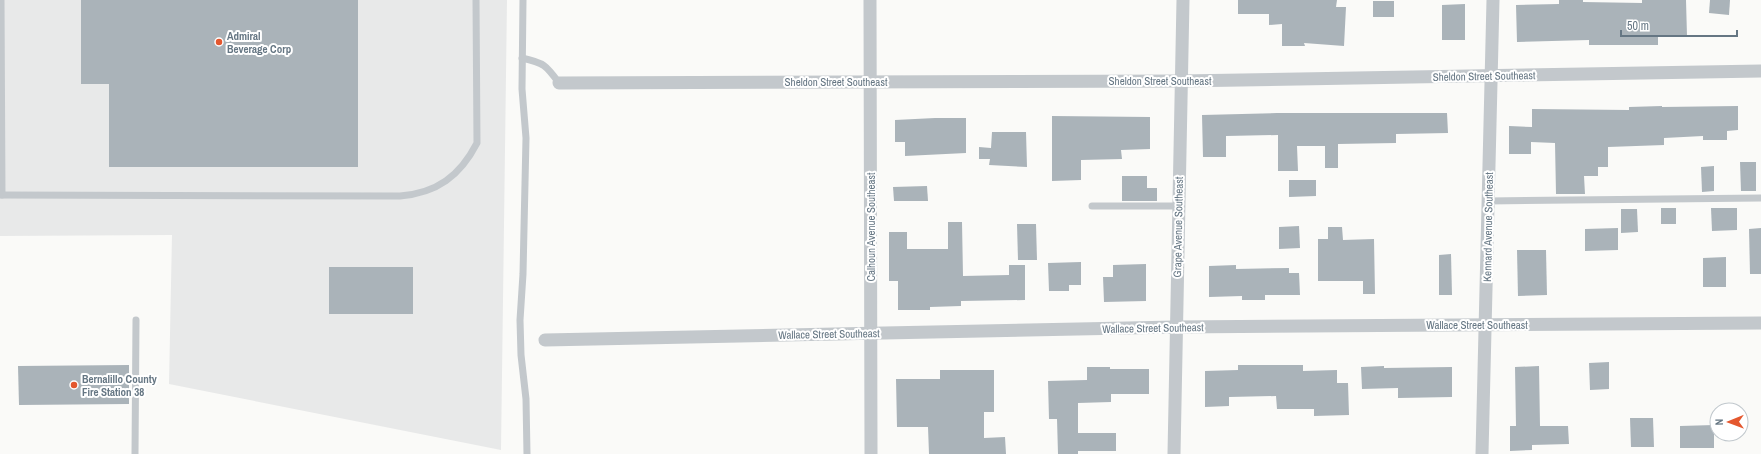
<svg xmlns="http://www.w3.org/2000/svg" width="1761" height="454" viewBox="0 0 1761 454" font-family="'Archivo Narrow',sans-serif">
	<style>
		.built { fill: #e8e9e9 }
		.building { fill: #aab3b9 }
		.lines { fill: none; stroke-linecap: round; stroke-linejoin: round }
		.service { stroke: #c3c8cc; stroke-width: 7 }
		.minor { stroke: #c3c8cc; stroke-width: 13 }
		.poi-dot { fill: #e4572e; stroke: #fff; stroke-width: 1.5 }
		.labels { text-anchor: middle; stroke-width: 4; stroke-linejoin: round; paint-order: stroke }
		.poi-label { font-size: 11px; font-weight: bold; fill: #657683; stroke: #fff; text-anchor: start }
		.street-label { font-size: 11px; fill: #657683; stroke: #fff }
	</style>
	<rect width="100%" height="100%" fill="#fafaf8"/>
	<path class="built" d="M 0,0 L 507,0 L 501,450 L 169,384 L 172,235 L 0,236 Z"/>
	<g class="building">
		<path d="M 81,0 L 358,0 L 358,167 L 109,167 L 109,84 L 81,84 Z"/>
		<path d="M 1238,0 L 1337,0 L 1336,7 L 1346,7 L 1344,46 L 1304,43 L 1305,46 L 1282,46 L 1282,24 L 1269,25 L 1269,14 L 1238,14 Z"/>
		<path d="M 1559,0 L 1583,0 L 1583,2 L 1642,3 L 1642,0 L 1686,0 L 1687,36 L 1658,36 L 1658,45 L 1589,45 L 1589,40 L 1517,42 L 1516,5 L 1559,4 Z"/>
		<path d="M 1710,0 L 1730,0 L 1729,15 L 1709,13 Z"/>
		<rect x="1373" y="1" width="21" height="16"/>
		<path d="M 1465,4 L 1465,40 L 1442,40 L 1442,5 Z"/>
		<path d="M 1662,106 L 1662,107 L 1738,106 L 1738,130 L 1727,131 L 1727,140 L 1703,140 L 1703,136 L 1664,138 L 1664,145 L 1608,147 L 1608,167 L 1598,167 L 1598,176 L 1584,176 L 1585,194 L 1556,194 L 1555,143 L 1531,142 L 1531,154 L 1509,154 L 1509,126 L 1532,127 L 1532,109 L 1629,110 L 1629,107 Z"/>
		<path d="M 1277,113 L 1447,113 L 1448,133 L 1396,134 L 1396,143 L 1338,144 L 1338,168 L 1325,168 L 1325,146 L 1297,146 L 1298,171 L 1278,171 L 1278,135 L 1226,136 L 1226,157 L 1203,157 L 1202,115 Z"/>
		<path d="M 1052,116 L 1150,117 L 1150,149 L 1121,150 L 1122,159 L 1081,160 L 1081,180 L 1052,181 Z"/>
		<path d="M 935,118 L 966,118 L 966,153 L 905,156 L 905,142 L 895,142 L 895,120 Z"/>
		<path d="M 992,132 L 1026,132 L 1027,167 L 989,165 L 990,159 L 979,159 L 979,147 L 991,148 Z"/>
		<path d="M 1740,162 L 1756,162 L 1756,191 L 1741,191 Z"/>
		<path d="M 1714,166 L 1714,191 L 1702,192 L 1701,167 Z"/>
		<path d="M 1122,176 L 1147,176 L 1147,188 L 1157,188 L 1157,201 L 1122,201 Z"/>
		<path d="M 1289,180 L 1316,180 L 1316,196 L 1289,197 Z"/>
		<path d="M 927,186 L 928,201 L 894,201 L 893,187 Z"/>
		<rect x="1661" y="208" width="15" height="16"/>
		<path d="M 1711,208 L 1737,208 L 1737,230 L 1712,231 Z"/>
		<path d="M 1621,209 L 1637,209 L 1638,232 L 1621,233 Z"/>
		<path d="M 948,222 L 962,222 L 963,276 L 1009,275 L 1009,265 L 1025,265 L 1025,300 L 961,301 L 961,306 L 930,307 L 930,310 L 898,310 L 898,281 L 889,281 L 889,232 L 907,232 L 907,249 L 948,249 Z"/>
		<path d="M 1017,224 L 1036,224 L 1037,260 L 1018,260 Z"/>
		<path d="M 1299,226 L 1300,248 L 1279,249 L 1279,227 Z"/>
		<path d="M 1328,227 L 1342,227 L 1343,240 L 1374,239 L 1375,294 L 1363,294 L 1363,281 L 1318,281 L 1318,239 L 1328,239 Z"/>
		<path d="M 1618,228 L 1618,250 L 1585,251 L 1585,229 Z"/>
		<path d="M 1761,228 L 1761,274 L 1750,274 L 1749,229 Z"/>
		<path d="M 1517,250 L 1546,250 L 1547,295 L 1518,296 Z"/>
		<path d="M 1451,254 L 1452,295 L 1439,295 L 1439,255 Z"/>
		<path d="M 1726,257 L 1726,287 L 1703,287 L 1703,258 Z"/>
		<path d="M 1081,262 L 1081,285 L 1069,285 L 1069,291 L 1049,291 L 1048,263 Z"/>
		<path d="M 1146,264 L 1146,301 L 1104,302 L 1103,277 L 1113,277 L 1113,265 Z"/>
		<path d="M 1236,265 L 1236,269 L 1289,268 L 1289,273 L 1299,273 L 1300,295 L 1265,295 L 1265,300 L 1242,300 L 1242,296 L 1209,297 L 1209,266 Z"/>
		<rect x="329" y="267" width="84" height="47"/>
		<path d="M 1609,362 L 1609,389 L 1590,390 L 1589,363 Z"/>
		<path d="M 129,365 L 129,404 L 19,405 L 18,366 Z"/>
		<path d="M 1238,365 L 1303,365 L 1303,371 L 1337,370 L 1337,383 L 1348,383 L 1349,415 L 1314,416 L 1314,409 L 1277,409 L 1276,396 L 1229,397 L 1229,406 L 1205,407 L 1205,371 L 1238,370 Z"/>
		<path d="M 1384,366 L 1384,368 L 1452,367 L 1452,397 L 1398,398 L 1398,388 L 1362,389 L 1361,367 Z"/>
		<path d="M 1539,366 L 1540,426 L 1568,426 L 1569,444 L 1532,445 L 1532,450 L 1510,451 L 1510,426 L 1516,426 L 1515,367 Z"/>
		<path d="M 1087,367 L 1110,367 L 1110,369 L 1149,369 L 1149,394 L 1111,394 L 1111,402 L 1078,403 L 1078,433 L 1116,433 L 1116,451 L 1078,451 L 1078,454 L 1058,454 L 1057,419 L 1049,419 L 1048,381 L 1087,380 Z"/>
		<path d="M 940,370 L 994,370 L 994,412 L 984,412 L 984,438 L 1005,437 L 1006,454 L 929,454 L 928,427 L 897,427 L 896,379 L 940,379 Z"/>
		<path d="M 1630,418 L 1653,418 L 1654,447 L 1631,447 Z"/>
		<path d="M 1714,425 L 1714,448 L 1680,448 L 1680,426 Z"/>
	</g>
	<g class="lines">
		<g class="service">
			<path d="M 1,0 L 2,195"/>
			<path d="M 523,0 L 522,89 L 526,138 L 523,274 L 520,320 L 521,355 L 526,399 L 527,454"/>
			<path d="M 522,58 C 544,63 546,65 559,83"/>
			<path d="M 0,195 L 400,196 C 437,193 460,176 477,143 L 476,0"/>
			<path d="M 1488,201 L 1761,198"/>
			<path d="M 1092,206 L 1178,206"/>
			<path d="M 135,454 L 136,320"/>
		</g>
		<g class="minor">
			<path d="M 870,0 L 871,454"/>
			<path d="M 559,83 L 1181,81 L 1761,71"/>
			<path d="M 545,340 L 1176,327 L 1761,323"/>
			<path d="M 1174,454 L 1183,0"/>
			<path d="M 1482,454 L 1493,0"/>
		</g>
	</g>
	<g class="poi-dot">
		<circle cx="219" cy="42" r="4"/>
		<circle cx="74" cy="385" r="4"/>
	</g>
	<g class="labels">
		<g class="poi-label">
			<text x="227" y="40">Admiral<tspan x="227" dy="13">Beverage Corp</tspan></text>
			<text x="82" y="383">Bernalillo County<tspan x="82" dy="13">Fire Station 38</tspan></text>
		</g>
		<g class="street-label">
			<text transform="translate(1484 76) rotate(-1)" y="4">Sheldon Street Southeast</text>
			<text x="1160" y="85">Sheldon Street Southeast</text>
			<text x="836" y="86">Sheldon Street Southeast</text>
			<text transform="translate(871 227) rotate(-90)" y="4">Calhoun Avenue Southeast</text>
			<text transform="translate(1178 227) rotate(-89)" y="4">Grape Avenue Southeast</text>
			<text transform="translate(1488 227) rotate(-89)" y="4">Kennard Avenue Southeast</text>
			<text x="1477" y="329">Wallace Street Southeast</text>
			<text transform="translate(1153 328) rotate(-1)" y="4">Wallace Street Southeast</text>
			<text transform="translate(829 334) rotate(-1)" y="4">Wallace Street Southeast</text>
		</g>
	</g>
	<g transform="translate(1729 422) rotate(269)"><circle r="19" fill="#ffffff" stroke="#c1c8cd"/>
	<path d="M0-3L7 15L0 10L-7 15Z" fill="#e4572e"/>
	<text y="-6" font-size="11" font-weight="bold" text-anchor="middle" fill="#657683">N</text>
	</g>
	<path d="M1621 30v6h116v-6" fill="none" stroke="#657683" stroke-width="2"/>
	<text x="1627" y="30" font-size="12" fill="#657683" stroke="#ffffff" stroke-width="3" paint-order="stroke">50 m</text>
</svg>
